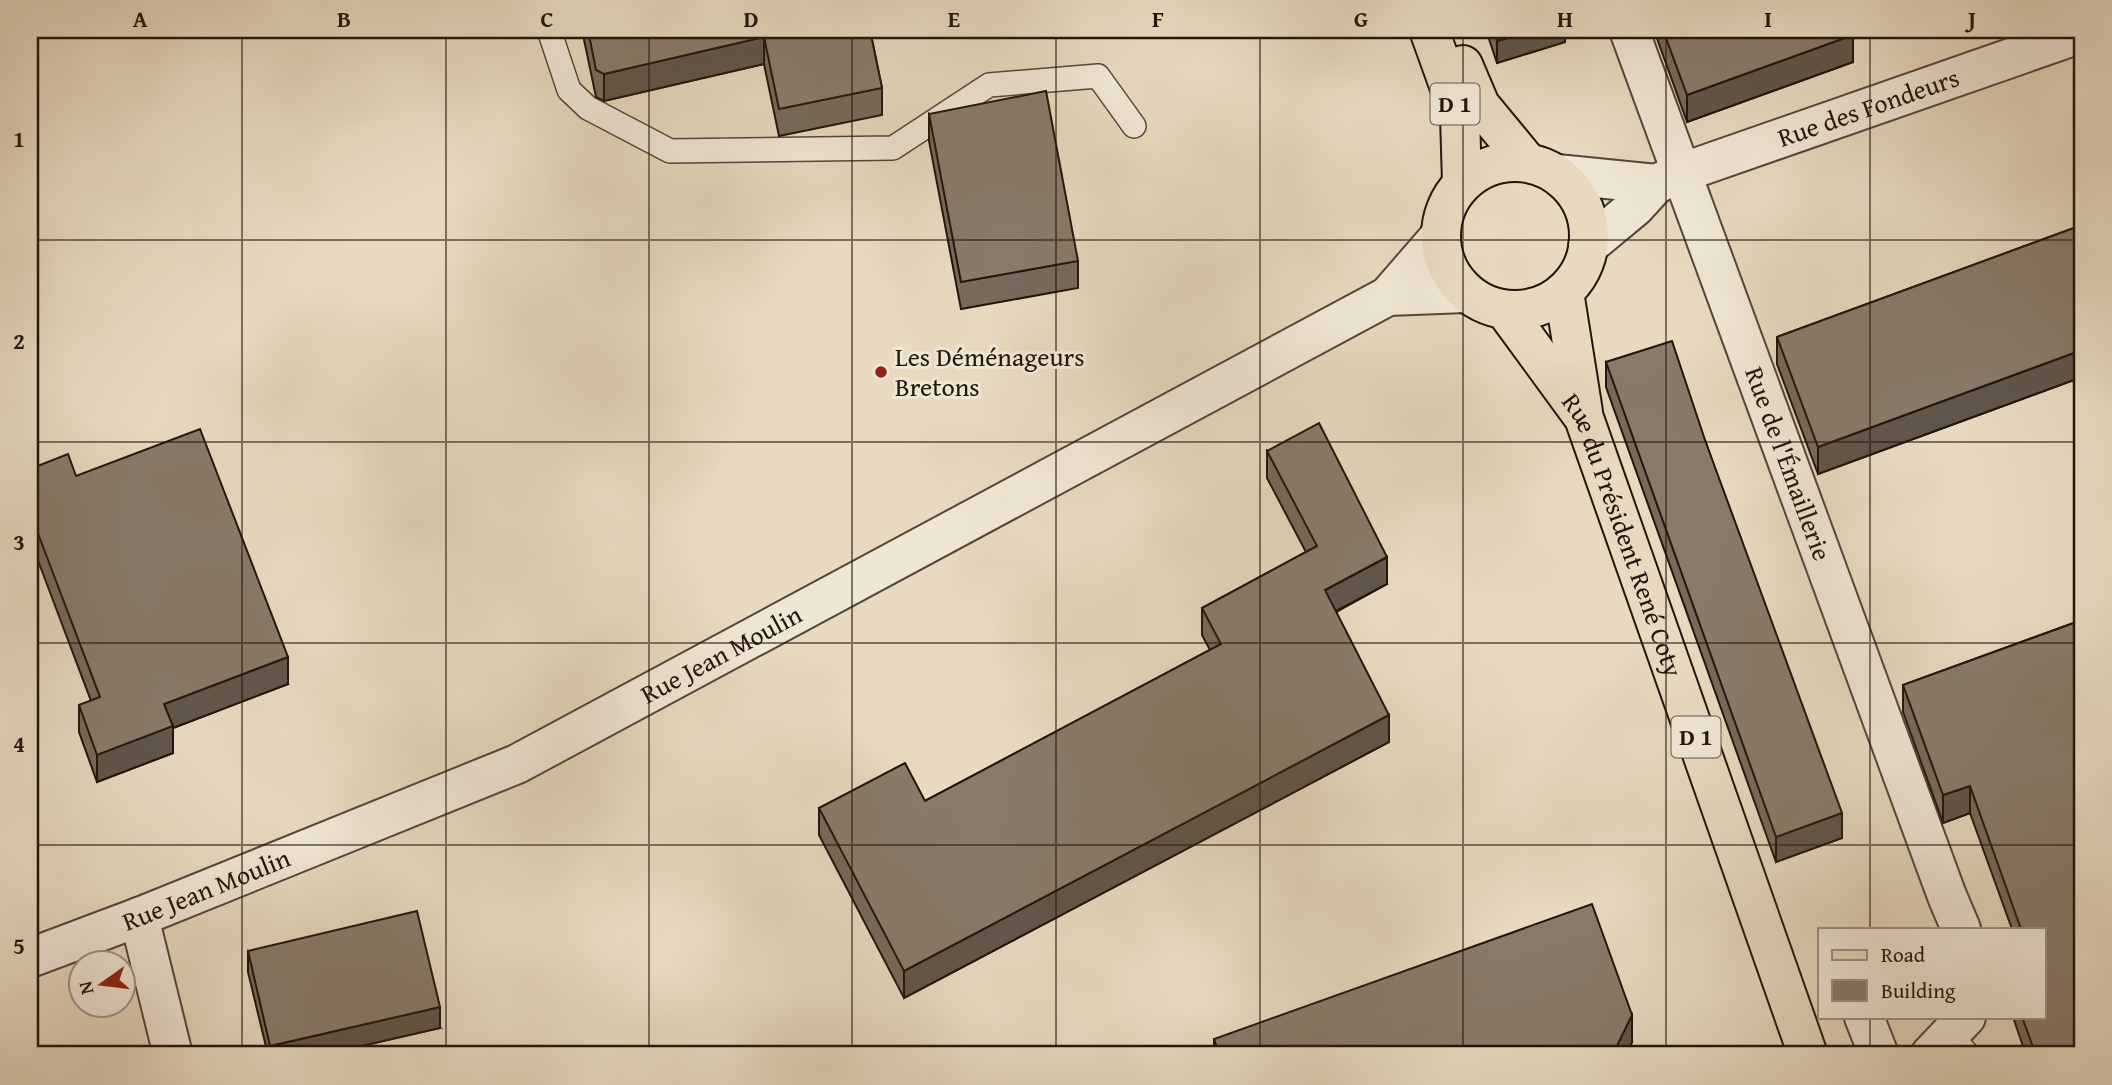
<svg xmlns="http://www.w3.org/2000/svg" width="2112" height="1085" viewBox="0 0 2112 1085" font-family="'Gentium Book Plus',serif">
	<style>
		.lines { fill: none; stroke-linecap: round; stroke-linejoin: round }
		.lane-casing { stroke: #53463a; stroke-width: 26 }
		.street-casing { stroke: #53463a; stroke-width: 42 }
		.primary-casing { stroke: #22150e; stroke-width: 42 }
		.lane { stroke: #efe7d6; stroke-width: 23 }
		.street { stroke: #efe7d6; stroke-width: 38 }
		.primary { stroke: #e7dac0; stroke-width: 38 }
		.wall { fill: #756a5c; stroke: #22150e; stroke-width: 2 }
		.shaded-wall { fill: #5f564b; stroke: #22150e; stroke-width: 2 }
		.building { fill: #887b6b; stroke: #22150e; stroke-width: 2 }
		.grid { fill: none; stroke: #22150e; stroke-width: 2; stroke-opacity: 0.55 }
		.poi-dot { fill: #8f2418; stroke: #efe7d6; stroke-width: 2.5 }
		.labels { text-anchor: middle; stroke-width: 6; stroke-linejoin: round; paint-order: stroke }
		.shield { fill: #efe7d6; stroke: #60544a; stroke-width: 2 }
		.shield-label { font-size: 24px; font-weight: bold; fill: #22150e }
		.street-label { font-size: 26px; fill: #22150e; stroke: #efe7d6 }
		.poi-label { font-size: 26px; fill: #22150e; stroke: #efe7d6; text-anchor: start }
		.neatline { fill: none; stroke: #22150e; stroke-width: 2.5 }
		.grid-label { font-size: 23px; text-anchor: middle; font-weight: bold; fill: #22150e }
	</style>
	<rect width="100%" height="100%" fill="#e7dac0"/>
	<filter id="stains"><feTurbulence type="fractalNoise" baseFrequency=".00286" numOctaves="4"/><feColorMatrix values="0 0 0 0 .2 0 0 0 0 .09 0 0 0 0 .02 0 0 0 .5 -.17"/></filter>
	<radialGradient id="worn" r=".72"><stop offset=".6" stop-color="#630" stop-opacity="0"/><stop offset="1" stop-color="#630" stop-opacity=".3"/></radialGradient>
	<g class="lines">
		<g class="lane-casing">
			<g id="lane">
				<path d="M 549,30 L 569,90 L 588,108 L 670,151 L 893,148 L 989,85 L 1098,76 L 1134,126"/>
				<path d="M 1950,1034 L 1968,1055"/>
			</g>
		</g>
		<g class="street-casing">
			<g id="street">
				<path id="s1" d="M 1629,30 L 1947,896 L 1961,929"/>
				<path d="M 1557,174 L 1656,184"/>
				<path id="s2" d="M 1588,246 L 1635,207 L 1656,184 L 1681,173 L 2082,33"/>
				<path d="M 1388,296 L 1466,293"/>
				<path d="M 139,917 L 173,1055"/>
				<path id="s3" d="M 30,958 L 139,917 L 517,764 L 1388,296 L 1440,236"/>
				<path d="M 1864,1017 L 1879,1055"/>
				<path d="M 1930,1055 L 1966,1017"/>
			</g>
		</g>
		<g class="primary-casing">
			<g id="primary">
				<path d="M 1429,30 L 1460,116 L 1462,183"/>
				<path d="M 1463,65 L 1480,105 L 1527,162"/>
				<circle cx="1515" cy="236" r="74"/>
				<path d="M 1564,292 L 1583,412"/>
				<path id="s4" d="M 1505,310 L 1584,418 L 1808,1055"/>
			</g>
		</g>
		<use href="#lane" class="lane"/>
		<use href="#street" class="street"/>
		<use href="#primary" class="primary"/>
	</g>
	<g class="wall">
		<path d="M 582,30 L 870,30 L 882,88 L 882,115 L 779,136 L 764,64 L 604,101 L 596,97 Z"/>
		<path d="M 1486,30 L 1565,30 L 1565,42 L 1497,63 Z"/>
		<path d="M 1654,30 L 1857,30 L 1852,32 L 1853,62 L 1687,122 Z"/>
		<path d="M 929,114 L 1078,261 L 1078,288 L 961,309 L 929,141 Z"/>
		<path d="M 2082,225 L 2082,377 L 1818,474 L 1777,364 L 1777,337 Z"/>
		<path d="M 1606,362 L 1705,440 L 1842,838 L 1776,862 L 1606,387 Z"/>
		<path d="M 1267,451 L 1387,584 L 1336,612 L 1389,742 L 904,998 L 819,835 L 819,808 L 925,801 L 1210,650 L 1202,635 L 1202,608 L 1306,552 L 1267,478 Z"/>
		<path d="M 30,469 L 76,476 L 288,684 L 173,728 L 173,753 L 97,782 L 79,732 L 79,705 L 91,701 L 34,550 L 30,552 Z"/>
		<path d="M 2082,620 L 2082,1055 L 2026,1055 L 2013,1017 L 2044,1017 L 2044,929 L 2012,929 L 1970,813 L 1943,823 L 1903,712 L 1903,685 Z"/>
		<path d="M 248,951 L 440,1028 L 322,1055 L 268,1055 L 248,972 Z"/>
		<path d="M 1214,1039 L 1632,1042 L 1626,1055 L 1214,1055 Z"/>
	</g>
	<g class="shaded-wall">
		<path d="M 1535,30 L 1565,30 L 1565,42 L 1497,63 L 1497,41 Z"/>
		<path d="M 1853,35 L 1853,62 L 1687,122 L 1687,95 Z"/>
		<path d="M 764,37 L 764,64 L 604,101 L 604,74 Z"/>
		<path d="M 2082,350 L 2082,377 L 1818,474 L 1818,447 Z"/>
		<path d="M 34,523 L 34,550 L 30,552 L 30,524 Z"/>
		<path d="M 1387,557 L 1387,584 L 1325,617 L 1325,590 Z"/>
		<path d="M 288,657 L 288,684 L 173,728 L 173,753 L 97,782 L 97,755 L 164,704 Z"/>
		<path d="M 1389,715 L 1389,742 L 904,998 L 904,971 Z"/>
		<path d="M 1970,786 L 1970,813 L 1943,823 L 1943,795 Z"/>
		<path d="M 1842,813 L 1842,838 L 1776,862 L 1776,837 Z"/>
		<path d="M 440,1007 L 440,1028 L 322,1055 L 270,1055 L 270,1046 Z"/>
		<path d="M 1632,1015 L 1632,1042 L 1626,1055 L 1606,1055 Z"/>
		<path d="M 2082,1050 L 2082,1055 L 2071,1055 Z"/>
	</g>
	<g class="building">
		<path d="M 588,30 L 870,30 L 882,88 L 779,109 L 764,37 L 604,74 L 596,70 Z"/>
		<path d="M 1493,30 L 1535,30 L 1497,41 Z"/>
		<path d="M 1663,30 L 1851,30 L 1853,35 L 1687,95 Z"/>
		<path d="M 1046,91 L 1078,261 L 961,282 L 929,114 Z"/>
		<path d="M 2082,225 L 2082,350 L 1818,447 L 1777,337 Z"/>
		<path d="M 1672,341 L 1705,440 L 1842,813 L 1776,837 L 1606,362 Z"/>
		<path d="M 1319,423 L 1387,557 L 1325,590 L 1389,715 L 904,971 L 819,808 L 905,763 L 925,801 L 1221,644 L 1202,608 L 1317,546 L 1267,451 Z"/>
		<path d="M 200,429 L 288,657 L 164,704 L 173,726 L 97,755 L 79,705 L 100,697 L 34,523 L 30,524 L 30,469 L 68,454 L 76,476 Z"/>
		<path d="M 2082,620 L 2082,1050 L 2071,1055 L 2036,1055 L 2022,1017 L 2044,1017 L 2044,929 L 2021,929 L 1970,786 L 1943,795 L 1903,685 Z"/>
		<path d="M 1592,904 L 1632,1015 L 1614,1052 L 1606,1055 L 1220,1055 L 1214,1039 Z"/>
		<path d="M 417,911 L 440,1007 L 270,1046 L 248,951 Z"/>
	</g>
	<path class="grid" d="M 242,30 L 242,1055M 446,30 L 446,1055M 649,30 L 649,1055M 852,30 L 852,1055M 1056,30 L 1056,1055M 1260,30 L 1260,1055M 1463,30 L 1463,1055M 1666,30 L 1666,1055M 1870,30 L 1870,929M 30,240 L 2082,240M 30,442 L 2082,442M 30,643 L 2082,643M 30,845 L 2082,845M 1870,1017 L 1870,1055"/>
	<circle class="poi-dot" cx="881" cy="372" r="7"/>
	<g class="labels">
		<g class="shield">
			<rect x="1430.5" y="83.5" width="49" height="41" rx="5"/>
			<rect x="1671.5" y="716.5" width="49" height="41" rx="5"/>
		</g>
		<g class="shield-label">
			<text x="1455" y="112">D 1</text>
			<text x="1696" y="745">D 1</text>
		</g>
		<g class="street-label">
			<text dy="9" stroke="none"><textPath href="#s2" startOffset="318">Rue des Fondeurs</textPath></text>
			<text dy="9" stroke="none"><textPath href="#s1" startOffset="462">Rue de l'Émaillerie</textPath></text>
			<text dy="9" stroke="none"><textPath href="#s4" startOffset="257">Rue du Président René Coty</textPath></text>
			<text dy="9" stroke="none"><textPath href="#s3" startOffset="756">Rue Jean Moulin</textPath></text>
			<text dy="9" stroke="none"><textPath href="#s3" startOffset="189">Rue Jean Moulin</textPath></text>
		</g>
		<g class="poi-label">
			<text x="895" y="366">Les Déménageurs<tspan x="895" dy="30">Bretons</tspan></text>
		</g>
	</g>
	<rect width="2112" height="1085" fill="none" stroke="#e7dac0" stroke-width="77"/>
	<rect x="1818" y="928" width="228" height="91" fill="#efe7d6" stroke="#9d9386" stroke-width="2"/>
	<rect x="1832" y="950" width="35" height="10" fill="#e7dac0" stroke="#9d9386" stroke-width="2"/>
	<text x="1881" y="962" font-size="21" fill="#22150e">Road</text>
	<rect x="1832" y="980" width="35" height="21" fill="#887b6b" stroke="#9d9386" stroke-width="2"/>
	<text x="1881" y="998" font-size="21" fill="#22150e">Building</text>
	<g transform="translate(102 984) rotate(256)"><circle r="33" fill="#efe7d6" stroke="#9d9386" stroke-width="2"/>
	<path d="M0-5L12 26L0 18L-12 26Z" fill="#8f2418"/>
	<text y="-10" font-size="19" font-weight="bold" text-anchor="middle" fill="#22150e">N</text>
	</g>
	<rect x="38" y="38" width="2036" height="1008" class="neatline"/>
	<g class="grid-label">
		<text x="140" y="27">A</text>
		<text x="344" y="27">B</text>
		<text x="547" y="27">C</text>
		<text x="751" y="27">D</text>
		<text x="954" y="27">E</text>
		<text x="1158" y="27">F</text>
		<text x="1361" y="27">G</text>
		<text x="1565" y="27">H</text>
		<text x="1768" y="27">I</text>
		<text x="1972" y="27">J</text>
		<text x="19" y="147">1</text>
		<text x="19" y="349">2</text>
		<text x="19" y="550">3</text>
		<text x="19" y="752">4</text>
		<text x="19" y="954">5</text>
	</g>
	<rect width="100%" height="100%" filter="url(#stains)"/>
	<rect width="100%" height="100%" fill="url(#worn)"/>
</svg>
